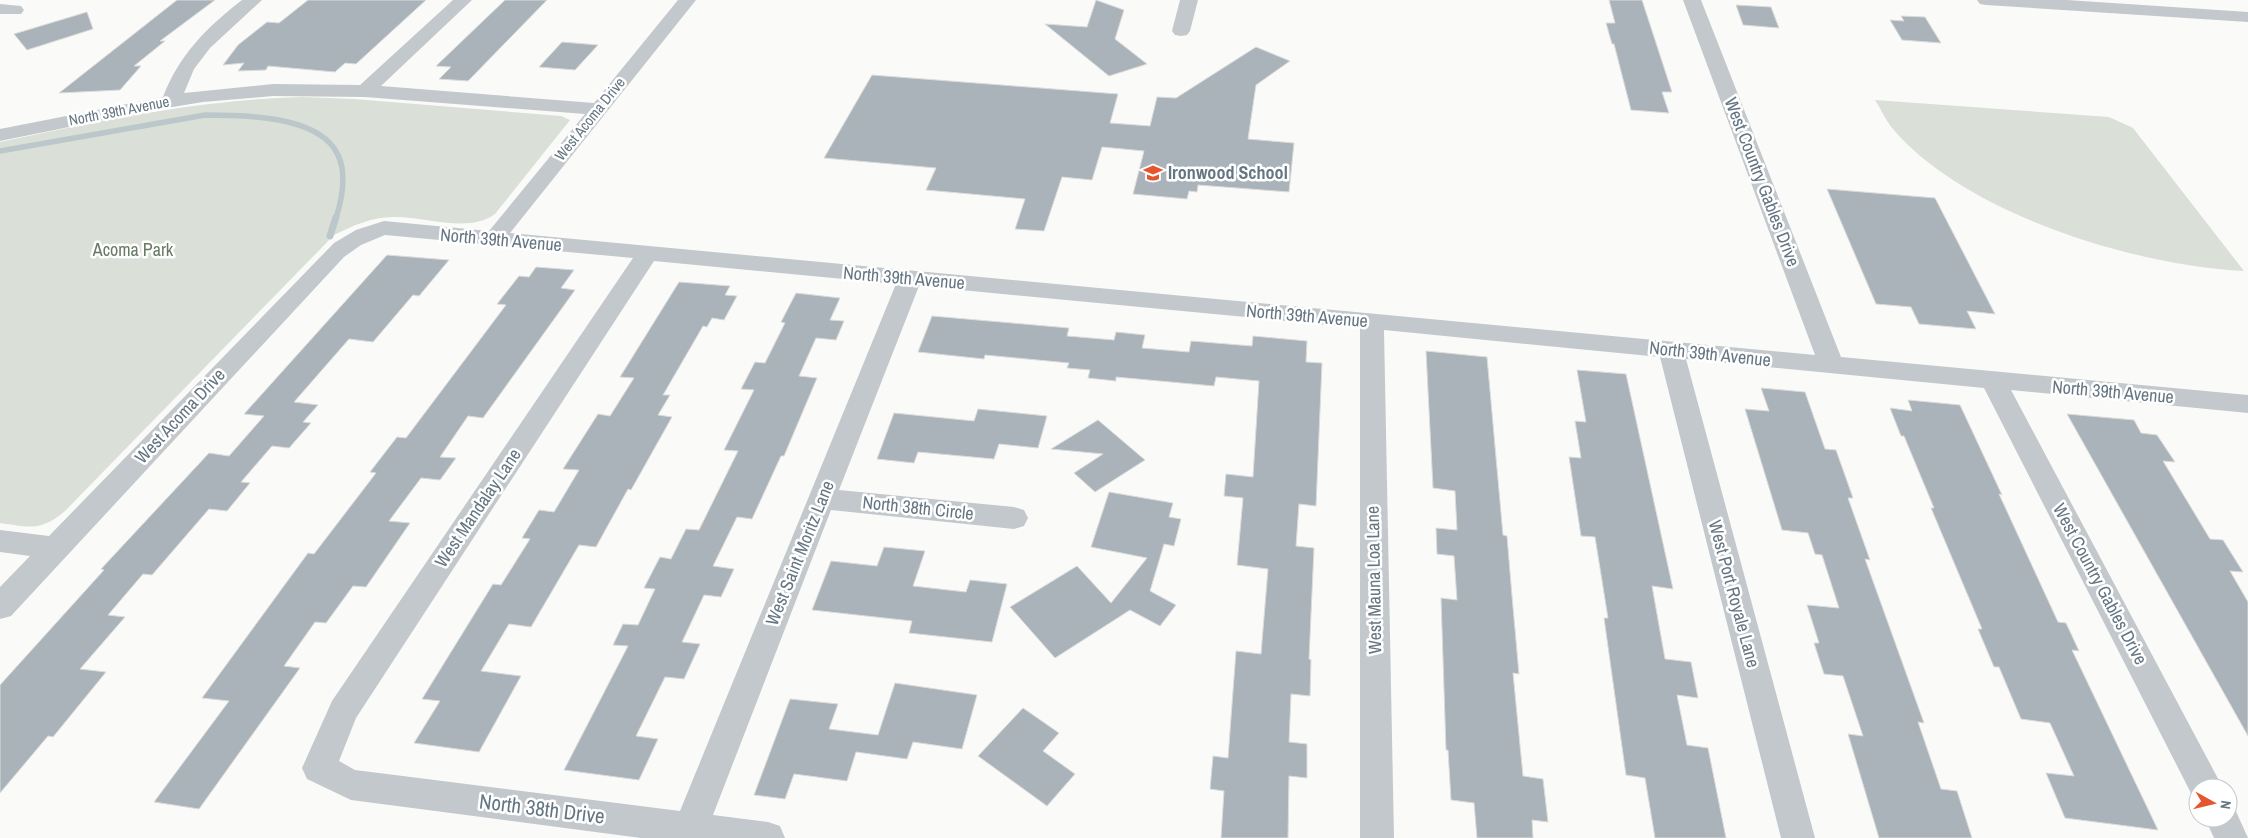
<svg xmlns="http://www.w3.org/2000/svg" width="2248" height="838" viewBox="0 0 2248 838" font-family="'Archivo Narrow',sans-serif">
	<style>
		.green { fill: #dadfd7 }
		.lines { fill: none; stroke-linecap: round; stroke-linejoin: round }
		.stream-far1 { stroke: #bbc7cb; stroke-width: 5.5 }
		.stream { stroke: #bbc7cb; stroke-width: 7 }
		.building { fill: #aab3b9; stroke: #dcdcda }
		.minor { fill: #c3c8cc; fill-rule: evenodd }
		.labels { text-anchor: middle; stroke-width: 5; stroke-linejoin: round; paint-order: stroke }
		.far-street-label { font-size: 15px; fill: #657683; stroke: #fff }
		.poi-label { font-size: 18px; font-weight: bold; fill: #657683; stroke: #fff; text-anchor: start }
		.street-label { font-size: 18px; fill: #657683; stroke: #fff }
		.park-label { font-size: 18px; fill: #687a64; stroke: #fff }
		.near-street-label { font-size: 21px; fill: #657683; stroke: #fff }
	</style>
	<rect width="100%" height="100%" fill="#fafaf8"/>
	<g class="green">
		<path d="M 302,97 L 354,99 L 561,116 L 570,120 L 495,214 C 467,234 425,216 393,217 C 372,217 352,226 334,235 L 65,511 C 40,532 30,527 0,523 L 0,142 C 103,120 197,100 302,97 Z"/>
		<path d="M 1875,100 L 2109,117 L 2133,128 L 2244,271 C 2136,266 1965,214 1893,129 C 1886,121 1881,109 1875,100 Z"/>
	</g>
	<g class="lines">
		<path class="stream-far1" d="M 0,151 L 205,115 C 242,115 320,115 338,155 C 347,174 342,199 336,218"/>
		<path class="stream" d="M 330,236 L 336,217"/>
	</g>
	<g class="building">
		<path d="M 177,0 L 215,0 L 160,41 L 165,41 L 134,66 L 141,66 L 120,90 L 59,93 Z"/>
		<path d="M 308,0 L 426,0 L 356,64 L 345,63 L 335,72 L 268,66 L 266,70 L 238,71 L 244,63 L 223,65 L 238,45 L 267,22 L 279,23 Z"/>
		<path d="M 505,0 L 547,0 L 468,81 L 439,79 L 451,67 L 436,66 Z"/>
		<path d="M 1096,0 L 1124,10 L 1115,39 L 1147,64 L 1109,76 L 1045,24 L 1087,27 Z"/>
		<path d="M 1609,0 L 1642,0 L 1672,92 L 1662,92 L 1669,113 L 1631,110 L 1614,44 L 1612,44 L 1606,23 L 1615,23 Z"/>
		<path d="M 1736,5 L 1771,7 L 1779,28 L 1743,25 Z"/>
		<path d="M 87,12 L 93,29 L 27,50 L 14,34 Z"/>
		<path d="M 1901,16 L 1925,17 L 1941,43 L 1902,40 L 1890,20 L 1904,21 Z"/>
		<path d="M 562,42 L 598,45 L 575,70 L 539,67 Z"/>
		<path d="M 1256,47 L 1290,61 L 1256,85 L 1248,139 L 1294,143 L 1289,192 L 1198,185 L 1197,192 L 1189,191 L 1187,199 L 1133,194 L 1144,151 L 1102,147 L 1092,180 L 1062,177 L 1044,231 L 1015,229 L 1025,199 L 926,190 L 936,168 L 824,158 L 872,75 L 1118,94 L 1110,123 L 1150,126 L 1157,97 L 1176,98 Z"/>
		<path d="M 1827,189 L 1935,198 L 1995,314 L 1967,311 L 1976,329 L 1919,324 L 1911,307 L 1876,304 Z"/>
		<path d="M 387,255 L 449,260 L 419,296 L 413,295 L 373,342 L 349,339 L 294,402 L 318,405 L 303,422 L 311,423 L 289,448 L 272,446 L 241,482 L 250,483 L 227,511 L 209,509 L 152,575 L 143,574 L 108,615 L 125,617 L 80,669 L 106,672 L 53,737 L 48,736 L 0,793 L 0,685 L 104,570 L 101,569 L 209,453 L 229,456 L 264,416 L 244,414 Z"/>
		<path d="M 536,267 L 574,270 L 561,288 L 575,290 L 483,418 L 468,416 L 440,457 L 456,458 L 440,480 L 421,478 L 389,521 L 410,523 L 366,587 L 353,586 L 326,623 L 315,622 L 284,666 L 300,668 L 199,809 L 154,802 L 229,701 L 202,698 L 308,553 L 314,554 L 376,473 L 370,472 L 397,437 L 406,438 L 506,305 L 497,304 L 519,276 L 529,277 Z"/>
		<path d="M 679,282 L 730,286 L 725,295 L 737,296 L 724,320 L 712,318 L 707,327 L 703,326 L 663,395 L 670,395 L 658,415 L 672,417 L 631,490 L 628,489 L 596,547 L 579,545 L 531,627 L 509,624 L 481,671 L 521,676 L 479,752 L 414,743 L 440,701 L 422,699 L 493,584 L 501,585 L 530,539 L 522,538 L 539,510 L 554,512 L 579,470 L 563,469 L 598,414 L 610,416 L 634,378 L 620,377 Z"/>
		<path d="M 796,293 L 840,298 L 830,320 L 844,321 L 836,340 L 816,338 L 799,376 L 817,378 L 784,456 L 781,456 L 752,519 L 737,517 L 713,566 L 734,569 L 721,597 L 704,595 L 682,642 L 700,644 L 684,679 L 665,677 L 636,736 L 658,739 L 639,780 L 564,770 L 628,646 L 613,645 L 623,624 L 638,625 L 655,589 L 644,588 L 660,557 L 671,559 L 686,529 L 699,530 L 738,451 L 724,450 L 754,390 L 741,389 L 755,362 L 765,363 L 785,323 L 781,322 Z"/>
		<path d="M 932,316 L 1069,328 L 1067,336 L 1114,340 L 1116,332 L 1145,335 L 1142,348 L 1189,352 L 1191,341 L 1252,346 L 1253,336 L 1307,341 L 1306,362 L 1322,363 L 1316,506 L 1299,504 L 1296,546 L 1314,548 L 1309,659 L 1311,660 L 1310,696 L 1291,694 L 1289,742 L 1307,744 L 1307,778 L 1289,776 L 1288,838 L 1221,838 L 1224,791 L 1210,789 L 1213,756 L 1228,758 L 1236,651 L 1261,654 L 1268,569 L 1237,565 L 1243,498 L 1224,496 L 1226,474 L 1253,477 L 1259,381 L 1216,377 L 1214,386 L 1116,377 L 1116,381 L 1088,378 L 1090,370 L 1067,368 L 1069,363 L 985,355 L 984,359 L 918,352 Z"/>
		<path d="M 1426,351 L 1487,357 L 1503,535 L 1507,536 L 1512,596 L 1519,674 L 1513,673 L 1523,776 L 1543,779 L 1548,822 L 1532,820 L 1533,838 L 1477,838 L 1474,803 L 1451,800 L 1448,750 L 1446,750 L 1441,598 L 1457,600 L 1454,556 L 1437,554 L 1436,528 L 1457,530 L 1455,491 L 1433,488 Z"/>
		<path d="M 1577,370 L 1626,374 L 1673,589 L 1652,586 L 1665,659 L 1691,662 L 1698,698 L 1677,695 L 1687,745 L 1708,748 L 1726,838 L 1655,838 L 1645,778 L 1626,775 L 1604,618 L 1608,618 L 1595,537 L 1581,536 L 1569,457 L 1581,458 L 1575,421 L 1586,422 Z"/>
		<path d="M 1761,388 L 1805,392 L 1825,449 L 1836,450 L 1853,498 L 1848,498 L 1870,560 L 1865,559 L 1924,723 L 1918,722 L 1941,789 L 1957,791 L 1972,838 L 1879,838 L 1848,734 L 1863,736 L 1843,676 L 1824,674 L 1814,643 L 1819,643 L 1807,605 L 1839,608 L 1822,555 L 1815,554 L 1808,533 L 1782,530 L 1745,409 L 1769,411 Z"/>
		<path d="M 1908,400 L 1960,405 L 2002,495 L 1999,494 L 2058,622 L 2066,623 L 2079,651 L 2072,650 L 2158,830 L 2065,818 L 2046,773 L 2074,776 L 2050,723 L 2021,719 L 1999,667 L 1994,667 L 1978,629 L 1982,629 L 1931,508 L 1934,508 L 1904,436 L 1901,436 L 1890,408 L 1912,411 Z"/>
		<path d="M 978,409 L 1047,416 L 1038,448 L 999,444 L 994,459 L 918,452 L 914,463 L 877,459 L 894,413 L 974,421 Z"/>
		<path d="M 2067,414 L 2134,420 L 2141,433 L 2157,435 L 2175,462 L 2163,461 L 2210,539 L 2223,540 L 2243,572 L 2230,571 L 2248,602 L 2248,736 Z"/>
		<path d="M 1098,420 L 1145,460 L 1095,492 L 1074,473 L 1103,454 L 1051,449 Z"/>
		<path d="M 1109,492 L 1173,503 L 1169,517 L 1181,519 L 1174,546 L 1164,544 L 1150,591 L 1176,605 L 1160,626 L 1130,610 L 1055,658 L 1010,607 L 1077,566 L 1111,603 L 1147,558 L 1091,547 Z"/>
		<path d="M 884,547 L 925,551 L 913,586 L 966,592 L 970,580 L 1007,584 L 992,642 L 909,633 L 912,621 L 812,610 L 831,561 L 877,566 Z"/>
		<path d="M 895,683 L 977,695 L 962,749 L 913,742 L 907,759 L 856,752 L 847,781 L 794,774 L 785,799 L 754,795 L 790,699 L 838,704 L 829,729 L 878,735 Z"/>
		<path d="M 1023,708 L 1059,733 L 1043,751 L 1075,774 L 1047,806 L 978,756 Z"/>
	</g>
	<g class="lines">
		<g class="minor">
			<path d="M 242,0 L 262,0 L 210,48 L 194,69 L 184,93 L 273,84 L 360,85 L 453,0 L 472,0 L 381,86 L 594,103 L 678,0 L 696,0 L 510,233 L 1815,355 L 1683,0 L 1701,0 L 1841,357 L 2248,395 L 2248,413 L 2011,390 L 2223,788 L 2198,788 L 2198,800 L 2194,799 L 1984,388 L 1686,359 L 1815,838 L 1781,838 L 1660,357 L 1384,330 L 1394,838 L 1360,838 L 1360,328 L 919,286 L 839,490 L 1014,507 L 1024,510 L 1028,518 L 1024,526 L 1014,529 L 831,510 L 713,815 L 768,822 L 780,826 L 785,838 L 641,838 L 351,800 L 307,779 L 302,768 L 332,701 L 633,258 L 385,235 L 361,245 L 344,257 L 11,616 L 0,619 L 0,587 L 30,556 L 0,552 L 0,530 L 49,536 L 334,243 L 356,230 L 384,221 L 489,231 L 585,114 L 365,97 L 273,96 L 203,102 L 148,111 L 0,141 L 0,129 L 163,97 C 179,55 207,27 242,0 ZM 654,261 L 896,284 L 680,811 L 355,770 L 339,761 L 356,718 Z"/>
			<path d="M 1180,0 L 1198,0 L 1190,31 L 1187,35 L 1181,36 L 1175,35 L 1172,31 Z"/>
			<path d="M 1977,0 L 2067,0 L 2248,12 L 2248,22 L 1986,5 L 1980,4 Z"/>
			<path d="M 0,4 L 21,6 L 24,10 L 21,14 L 0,14 Z"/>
			<path d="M 2228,804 L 2234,807 L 2248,838 L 2214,838 L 2205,818 L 2228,818 Z"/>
		</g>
	</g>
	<defs>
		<g id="school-bare" transform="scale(1.5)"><path d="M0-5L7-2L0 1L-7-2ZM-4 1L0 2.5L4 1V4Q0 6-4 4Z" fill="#e4572e" stroke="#fff" stroke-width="2.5" paint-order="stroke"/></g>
	</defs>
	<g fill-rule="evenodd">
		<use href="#school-bare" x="1153" y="173"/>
	</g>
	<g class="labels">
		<g class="far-street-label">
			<text transform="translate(119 111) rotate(-11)" y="5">North 39th Avenue</text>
			<text transform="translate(590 119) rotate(-51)" y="5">West Acoma Drive</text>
		</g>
		<g class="poi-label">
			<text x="1168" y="179">Ironwood School</text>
		</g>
		<g class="street-label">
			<text transform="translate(1762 182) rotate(69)" y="6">West Country Gables Drive</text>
			<text transform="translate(501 240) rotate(5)" y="6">North 39th Avenue</text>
			<text transform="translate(904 278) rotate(5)" y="6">North 39th Avenue</text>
			<text transform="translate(1307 316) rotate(5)" y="6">North 39th Avenue</text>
			<text transform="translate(1710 354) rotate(6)" y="6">North 39th Avenue</text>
			<text transform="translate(2113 392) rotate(5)" y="6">North 39th Avenue</text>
			<text transform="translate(180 416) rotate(-47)" y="6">West Acoma Drive</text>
			<text transform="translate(478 508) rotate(-56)" y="6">West Mandalay Lane</text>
			<text transform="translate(918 508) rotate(6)" y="6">North 38th Circle</text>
			<text transform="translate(800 553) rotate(-68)" y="6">West Saint Moritz Lane</text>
			<text transform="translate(1374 580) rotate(-91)" y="6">West Mauna Loa Lane</text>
			<text transform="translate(2100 584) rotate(62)" y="6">West Country Gables Drive</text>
			<text transform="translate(1734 594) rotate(75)" y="6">West Port Royale Lane</text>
		</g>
		<g class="park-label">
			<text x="133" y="256">Acoma Park</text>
		</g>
		<g class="near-street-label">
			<text transform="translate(542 809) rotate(7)" y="7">North 38th Drive</text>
		</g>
	</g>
	<g transform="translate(2213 803) rotate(98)"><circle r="24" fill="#ffffff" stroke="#c1c8cd"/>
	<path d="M0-4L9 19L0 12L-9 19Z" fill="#e4572e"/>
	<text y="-8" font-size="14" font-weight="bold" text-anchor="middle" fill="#657683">N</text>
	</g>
</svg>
